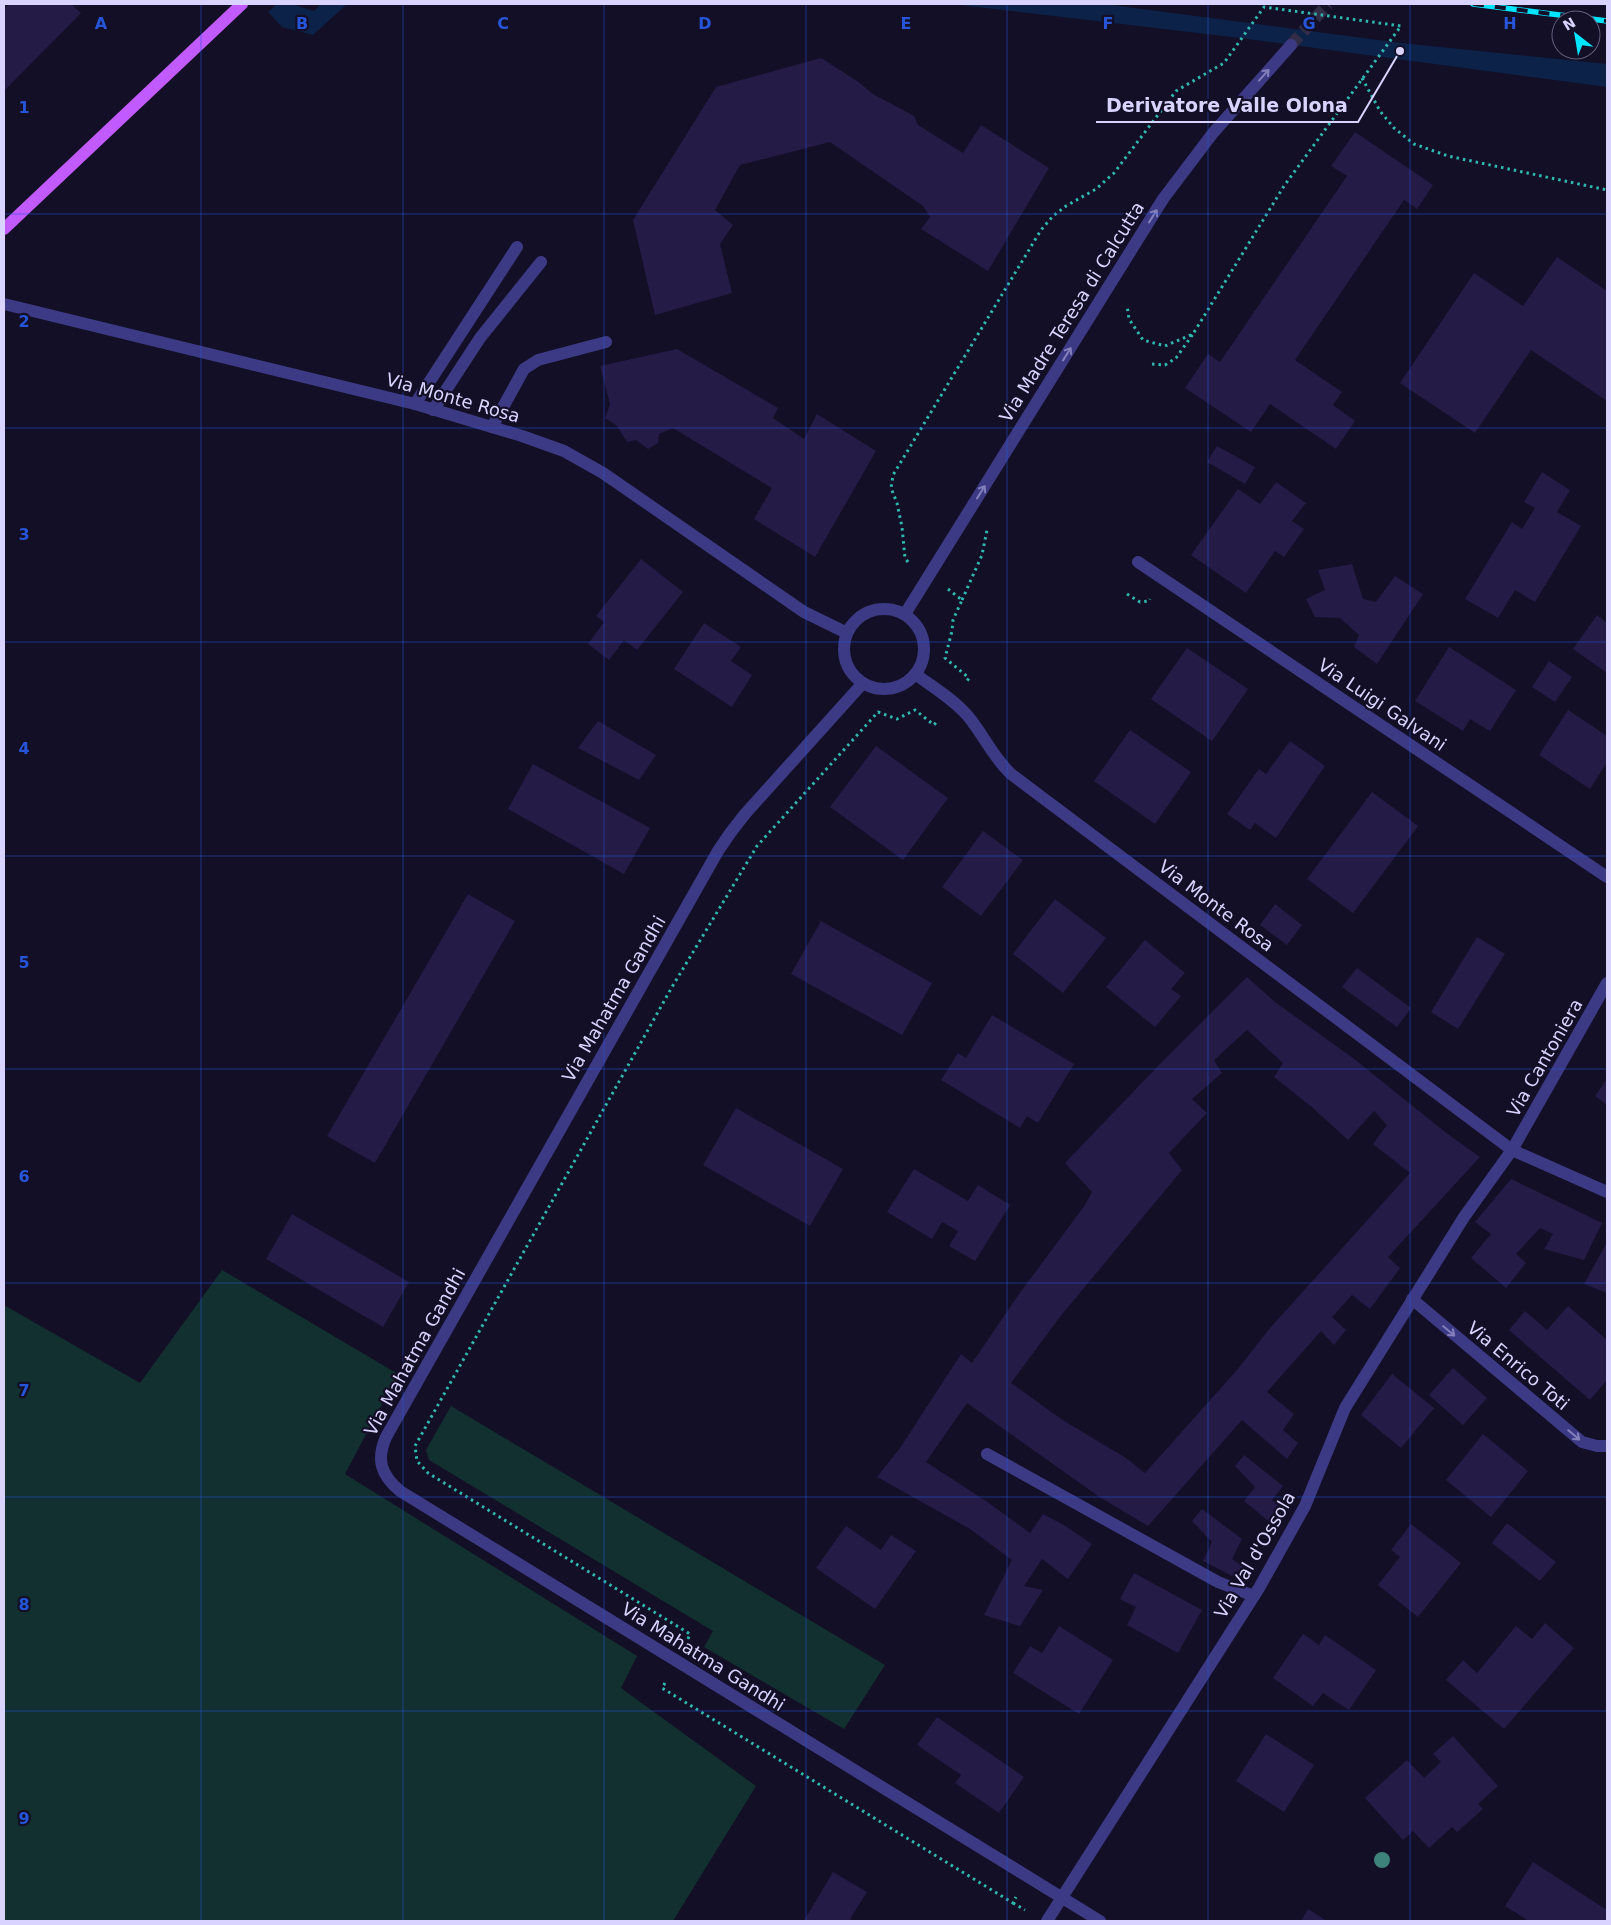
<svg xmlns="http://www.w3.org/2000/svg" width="1611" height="1925" viewBox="0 0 1611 1925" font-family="'DejaVu Sans',sans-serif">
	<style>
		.green { fill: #12302f }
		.water { fill: #0c2248 }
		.building { fill: #241b47; fill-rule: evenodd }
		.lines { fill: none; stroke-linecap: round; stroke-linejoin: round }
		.minor-tunnel { stroke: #312d47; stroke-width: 12; stroke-dasharray: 12 6; stroke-linecap: butt }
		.path { stroke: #2fb8b0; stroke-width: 3; stroke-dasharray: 2.5 4; stroke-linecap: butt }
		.minor { stroke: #3d3a85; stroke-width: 12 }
		.major { stroke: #c25bff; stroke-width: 12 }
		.rail-casing { stroke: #00e5ff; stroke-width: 5.5 }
		.rail { stroke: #130f26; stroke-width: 4; stroke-dasharray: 11; stroke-linecap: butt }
		.tree { fill: #3d827b }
		.oneway { stroke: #837fbc }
		.grid { fill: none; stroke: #2655da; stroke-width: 1; stroke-opacity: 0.55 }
		.labels { text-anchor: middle; stroke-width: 4.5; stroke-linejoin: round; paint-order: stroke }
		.street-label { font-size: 18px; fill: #d9d4ff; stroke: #130f26 }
		.grid-label { font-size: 16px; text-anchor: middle; font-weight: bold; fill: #2655da; stroke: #130f26; stroke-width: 4.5; stroke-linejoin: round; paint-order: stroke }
		.leader { fill: none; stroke: #d9d4ff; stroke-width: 2 }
		.callout-dot { fill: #d9d4ff; stroke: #130f26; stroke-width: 2 }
		.callout-label { font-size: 19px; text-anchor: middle; font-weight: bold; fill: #d9d4ff; stroke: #130f26; stroke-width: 4.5; stroke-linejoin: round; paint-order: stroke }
	</style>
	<rect width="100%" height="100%" fill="#130f26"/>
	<g class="green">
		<path d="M 222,1270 L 398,1374 L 345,1474 L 637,1656 L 621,1688 L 756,1786 L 673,1921 L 4,1921 L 4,1305 L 140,1383 Z"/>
		<path d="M 451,1406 L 885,1665 L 844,1729 L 704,1647 L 713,1631 L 429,1460 L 426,1450 Z"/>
	</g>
	<g class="water">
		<path d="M 277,4 L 291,4 L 314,11 L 321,4 L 347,4 L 313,35 L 282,27 L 268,12 Z"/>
		<path d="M 952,4 L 1104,4 L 1401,43 L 1607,64 L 1607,87 L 1240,38 Z"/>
	</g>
	<g class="building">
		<path d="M 9,4 L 71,4 L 81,13 L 4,91 L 4,9 Z"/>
		<path d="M 821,58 L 857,81 L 873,94 L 914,116 L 918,125 L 963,153 L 981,125 L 1049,168 L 988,271 L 921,229 L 930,217 L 923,206 L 830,142 L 740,165 L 715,210 L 733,225 L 720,244 L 732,293 L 655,315 L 633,220 L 716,87 Z"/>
		<path d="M 1355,132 L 1433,185 L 1417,209 L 1404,200 L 1295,360 L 1342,392 L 1333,405 L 1355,421 L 1336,449 L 1270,404 L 1251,432 L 1185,388 L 1208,354 L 1220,362 L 1347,176 L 1331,166 Z"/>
		<path d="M 1557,257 L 1607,291 L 1607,401 L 1531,350 L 1475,433 L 1400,383 L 1474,273 L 1523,306 Z"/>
		<path d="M 677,349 L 778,408 L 773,418 L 804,439 L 817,414 L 876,451 L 815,557 L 754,519 L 772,488 L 673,428 L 659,434 L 658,443 L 648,449 L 636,440 L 627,442 L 617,426 L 605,418 L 610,404 L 600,366 Z"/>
		<path d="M 1217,446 L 1255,467 L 1245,484 L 1207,462 Z"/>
		<path d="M 1542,472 L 1570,490 L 1557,512 L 1581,526 L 1535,602 L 1515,590 L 1498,618 L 1465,599 L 1512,522 L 1522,529 L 1535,508 L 1524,502 Z"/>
		<path d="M 1276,482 L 1306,503 L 1292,521 L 1304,529 L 1284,557 L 1275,551 L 1246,593 L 1191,555 L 1238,489 L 1260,504 Z"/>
		<path d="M 641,559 L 683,592 L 637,650 L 624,640 L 609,660 L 588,644 L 604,622 L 596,616 Z"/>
		<path d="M 1352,564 L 1363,599 L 1376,602 L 1395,576 L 1423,594 L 1377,664 L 1354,647 L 1359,635 L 1340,618 L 1315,617 L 1306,599 L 1325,590 L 1318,570 Z"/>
		<path d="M 1597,615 L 1607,623 L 1607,673 L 1573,649 Z"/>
		<path d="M 704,623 L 741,647 L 731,661 L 752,675 L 732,707 L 674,669 Z"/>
		<path d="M 1449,647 L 1516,690 L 1490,731 L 1470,719 L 1463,731 L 1415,701 Z"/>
		<path d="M 1187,648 L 1248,689 L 1212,741 L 1151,699 Z"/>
		<path d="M 1549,661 L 1572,677 L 1555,702 L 1532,687 Z"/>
		<path d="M 1568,710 L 1607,736 L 1607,762 L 1590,789 L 1539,755 Z"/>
		<path d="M 598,721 L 656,755 L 639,780 L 578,748 Z"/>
		<path d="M 1130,730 L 1191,772 L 1155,824 L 1094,781 Z"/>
		<path d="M 1290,741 L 1325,766 L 1276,838 L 1255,823 L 1250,830 L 1227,814 L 1259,769 L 1266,774 Z"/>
		<path d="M 876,746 L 948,798 L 903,860 L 830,807 Z"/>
		<path d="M 533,764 L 650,828 L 624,874 L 508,809 Z"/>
		<path d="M 1372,792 L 1418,826 L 1353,913 L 1307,879 Z"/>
		<path d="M 983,831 L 1023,860 L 981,916 L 942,887 Z"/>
		<path d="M 468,894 L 515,921 L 375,1163 L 327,1136 Z"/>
		<path d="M 1055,899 L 1106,938 L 1063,993 L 1013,954 Z"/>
		<path d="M 1275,904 L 1302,925 L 1287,945 L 1260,925 Z"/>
		<path d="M 821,921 L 932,983 L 902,1035 L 791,974 Z"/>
		<path d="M 1477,937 L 1505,954 L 1458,1029 L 1431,1012 Z"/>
		<path d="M 1145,940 L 1185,973 L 1171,989 L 1181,996 L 1155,1027 L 1106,987 Z"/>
		<path d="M 1357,968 L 1411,1008 L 1397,1027 L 1342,987 Z"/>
		<path d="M 1247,977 L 1275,1002 L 1353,1058 L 1445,1132 L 1480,1157 L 1388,1257 L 1400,1268 L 1370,1309 L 1352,1295 L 1332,1317 L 1346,1330 L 1334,1345 L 1321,1331 L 1267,1392 L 1294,1414 L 1283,1430 L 1298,1443 L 1287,1459 L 1242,1420 L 1148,1526 L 1098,1496 L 967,1403 L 926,1462 L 986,1501 L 1030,1533 L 1043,1514 L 1064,1525 L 1092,1544 L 1068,1579 L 1042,1559 L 1024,1586 L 1043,1590 L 1020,1626 L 984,1615 L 1012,1560 L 970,1529 L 877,1477 L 900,1448 L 961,1354 L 972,1363 L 1019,1294 L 1085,1205 L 1092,1192 L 1065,1163 L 1156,1068 ZM 1247,1030 L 1283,1063 L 1274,1077 L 1313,1108 L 1348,1140 L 1374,1111 L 1387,1125 L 1373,1144 L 1410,1173 L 1270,1328 L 1237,1370 L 1145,1473 L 1126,1458 L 1061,1419 L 1011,1383 L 1059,1318 L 1182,1170 L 1169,1153 L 1207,1113 L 1192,1099 L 1222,1073 L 1214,1060 Z"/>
		<path d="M 992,1015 L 1074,1064 L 1038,1123 L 1027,1116 L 1020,1128 L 941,1080 L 958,1053 L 966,1058 Z"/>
		<path d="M 1607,1079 L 1607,1105 L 1595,1096 Z"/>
		<path d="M 736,1108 L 843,1169 L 810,1226 L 703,1165 Z"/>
		<path d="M 914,1169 L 968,1201 L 978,1185 L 1010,1205 L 975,1261 L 949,1246 L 958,1231 L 942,1222 L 932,1239 L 887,1212 Z"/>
		<path d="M 1511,1179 L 1602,1223 L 1584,1260 L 1544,1249 L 1553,1234 L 1540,1228 L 1516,1254 L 1526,1263 L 1506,1288 L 1471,1258 L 1491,1234 L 1475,1222 Z"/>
		<path d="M 292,1214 L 409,1282 L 383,1327 L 266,1259 Z"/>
		<path d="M 1607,1242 L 1607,1293 L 1584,1284 Z"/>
		<path d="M 1568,1306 L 1607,1340 L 1607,1380 L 1590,1400 L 1509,1330 L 1525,1311 L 1547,1330 Z"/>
		<path d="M 1453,1368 L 1487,1398 L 1463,1425 L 1429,1395 Z"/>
		<path d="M 1392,1374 L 1434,1408 L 1401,1448 L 1361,1415 Z"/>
		<path d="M 1483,1434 L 1528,1471 L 1491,1517 L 1446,1480 Z"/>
		<path d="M 1244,1455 L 1283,1486 L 1272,1500 L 1283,1510 L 1272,1524 L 1244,1501 L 1255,1487 L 1235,1466 Z"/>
		<path d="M 1202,1509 L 1242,1539 L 1232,1559 L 1245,1568 L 1238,1579 L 1203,1561 L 1212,1542 L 1192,1521 Z"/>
		<path d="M 1507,1523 L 1556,1562 L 1540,1581 L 1492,1543 Z"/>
		<path d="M 1411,1524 L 1461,1563 L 1418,1617 L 1378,1585 L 1400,1557 L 1391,1550 Z"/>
		<path d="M 846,1526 L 881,1550 L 891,1535 L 916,1551 L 875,1609 L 816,1568 Z"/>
		<path d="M 1134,1573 L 1202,1610 L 1178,1653 L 1127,1625 L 1136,1607 L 1120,1599 Z"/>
		<path d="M 1545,1623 L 1574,1648 L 1504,1729 L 1446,1680 L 1463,1660 L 1477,1673 L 1516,1626 L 1532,1639 Z"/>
		<path d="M 1059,1626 L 1113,1660 L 1079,1714 L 1013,1673 L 1030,1646 L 1042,1653 Z"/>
		<path d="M 1303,1634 L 1319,1645 L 1325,1635 L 1376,1670 L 1349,1710 L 1323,1693 L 1313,1706 L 1273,1678 Z"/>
		<path d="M 937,1717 L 1024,1777 L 999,1813 L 955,1783 L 961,1775 L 917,1745 Z"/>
		<path d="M 1266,1734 L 1314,1765 L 1284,1812 L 1236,1781 Z"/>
		<path d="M 1453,1736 L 1498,1786 L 1478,1804 L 1483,1809 L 1457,1832 L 1452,1827 L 1429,1848 L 1413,1831 L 1403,1840 L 1365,1798 L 1407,1760 L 1424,1778 L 1441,1762 L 1433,1754 Z"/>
		<path d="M 1533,1862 L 1607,1910 L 1607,1921 L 1529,1921 L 1505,1906 Z"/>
		<path d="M 833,1872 L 867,1892 L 850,1919 L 854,1921 L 804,1921 Z"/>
		<path d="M 1308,1909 L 1327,1921 L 1301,1921 Z"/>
	</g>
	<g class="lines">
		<path class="minor-tunnel" d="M 1291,45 L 1328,4"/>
		<g class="path">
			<path d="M 1362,78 L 1380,111 L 1394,128 L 1414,144 L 1448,156 L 1607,190"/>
			<path d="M 1152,364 L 1165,365 L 1176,358 L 1193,334"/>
			<path d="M 908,562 L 905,558 L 902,527 L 897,503 L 891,488 L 893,475 L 1041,230 L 1053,216 L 1066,206 L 1096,189 L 1114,173 L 1176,91 L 1224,63 L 1264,7 L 1401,26 L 1284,186 L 1193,334 L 1165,346 L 1143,340 L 1129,319 L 1127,305"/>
			<path d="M 948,589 L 962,600 L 953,620 L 952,631 L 945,658 L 969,678 L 967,681"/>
			<path d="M 1127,594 L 1140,602 L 1149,601 L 1150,599"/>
			<path d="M 962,600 L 982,555 L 987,530"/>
			<path d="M 688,1639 L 690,1634 L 428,1473 L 417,1461 L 415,1446 L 672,987 L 757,846 L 878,712 L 897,719 L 915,710 L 934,725 L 938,720"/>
			<path d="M 665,1683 L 662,1688 L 1013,1903 L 1016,1897"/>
			<path d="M 1013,1903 L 1025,1910"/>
		</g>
		<g class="minor">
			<path d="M 4,304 L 415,404 L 522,436 L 564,451 L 603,473 L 804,612 L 847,633"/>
			<path d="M 415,404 L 517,247"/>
			<path d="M 433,410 L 480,338 L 541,262"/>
			<path d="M 492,427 L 524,369 L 538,360 L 606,342"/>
			<path d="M 1138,562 L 1607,877"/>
			<circle cx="884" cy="649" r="40"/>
			<path d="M 905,614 L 1163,199 L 1213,133 L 1291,45"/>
			<path d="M 915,674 C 933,687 953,699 967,715 C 984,735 991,755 1011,774 L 1512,1150 L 1607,1192"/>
			<path d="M 863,683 L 745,814 L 731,832 L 718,851 L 386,1437 C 376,1460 381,1475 400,1491 L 1100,1921"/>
			<path d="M 1412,1299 L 1582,1442 L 1597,1446 L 1607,1446"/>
			<path d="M 987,1454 L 1218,1582 L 1254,1596"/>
			<path d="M 1047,1921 L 1259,1588 L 1305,1506 L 1345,1408 L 1464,1217 L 1512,1150 L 1607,983"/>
		</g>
		<path class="major" d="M 4,229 L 242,4"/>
		<g class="rail-casing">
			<path id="rail" d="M 1473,4 L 1607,21"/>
		</g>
		<use href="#rail" class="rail"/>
	</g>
	<circle class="tree" cx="1382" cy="1860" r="8"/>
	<defs><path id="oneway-shaft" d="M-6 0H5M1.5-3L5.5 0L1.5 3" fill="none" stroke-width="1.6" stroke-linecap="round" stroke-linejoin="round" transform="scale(1.25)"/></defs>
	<g class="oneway">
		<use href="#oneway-shaft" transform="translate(1264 75) rotate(-48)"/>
		<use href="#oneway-shaft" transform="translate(1153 216) rotate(-58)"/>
		<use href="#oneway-shaft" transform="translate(1067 354) rotate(-58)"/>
		<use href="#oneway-shaft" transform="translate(981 492) rotate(-58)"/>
		<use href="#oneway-shaft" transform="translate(1449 1331) rotate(40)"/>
		<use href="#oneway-shaft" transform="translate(1574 1435) rotate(40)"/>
	</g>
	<path class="grid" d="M 201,4 L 201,1921M 403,4 L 403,1921M 604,4 L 604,1921M 806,4 L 806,1921M 1007,4 L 1007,1921M 1208,4 L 1208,1921M 1410,4 L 1410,1921M 4,214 L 1607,214M 4,428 L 1607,428M 4,642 L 1607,642M 4,856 L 1607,856M 4,1069 L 1607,1069M 4,1283 L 1607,1283M 4,1497 L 1607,1497M 4,1711 L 1607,1711"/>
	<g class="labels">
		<g class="street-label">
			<text transform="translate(1072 312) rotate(-58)" y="6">Via Madre Teresa di Calcutta</text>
			<text transform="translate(453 398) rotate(16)" y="6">Via Monte Rosa</text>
			<text transform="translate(1382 705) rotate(34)" y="6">Via Luigi Galvani</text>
			<text transform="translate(1216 906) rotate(37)" y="6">Via Monte Rosa</text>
			<text transform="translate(614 999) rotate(-60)" y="6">Via Mahatma Gandhi</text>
			<text transform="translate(1545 1058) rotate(-60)" y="6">Via Cantoniera</text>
			<text transform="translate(415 1352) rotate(-61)" y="6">Via Mahatma Gandhi</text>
			<text transform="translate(1518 1366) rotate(40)" y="6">Via Enrico Toti</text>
			<text transform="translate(1255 1555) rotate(-60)" y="6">Via Val d'Ossola</text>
			<text transform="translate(703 1657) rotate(32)" y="6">Via Mahatma Gandhi</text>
		</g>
	</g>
	<g class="grid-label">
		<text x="101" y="29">A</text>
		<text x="302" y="29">B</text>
		<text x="503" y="29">C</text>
		<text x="705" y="29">D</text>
		<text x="906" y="29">E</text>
		<text x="1108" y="29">F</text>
		<text x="1309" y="29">G</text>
		<text x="1510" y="29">H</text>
		<text x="24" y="113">1</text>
		<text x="24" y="327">2</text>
		<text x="24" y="540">3</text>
		<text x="24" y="754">4</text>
		<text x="24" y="968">5</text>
		<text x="24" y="1182">6</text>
		<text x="24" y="1396">7</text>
		<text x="24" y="1610">8</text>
		<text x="24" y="1824">9</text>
	</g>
	<path class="leader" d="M1400 51L1358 122H1096"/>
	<circle class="callout-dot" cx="1400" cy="51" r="5"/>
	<g class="callout-label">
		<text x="1227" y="112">Derivatore Valle Olona</text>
	</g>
	<rect width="1611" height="1925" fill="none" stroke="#d9d4ff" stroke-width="10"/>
	<g transform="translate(1576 35) rotate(329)"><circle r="24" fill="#130f26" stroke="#625e7d"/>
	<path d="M0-4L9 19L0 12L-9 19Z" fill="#00e5ff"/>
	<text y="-8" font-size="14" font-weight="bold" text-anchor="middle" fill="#d9d4ff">N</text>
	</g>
</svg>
